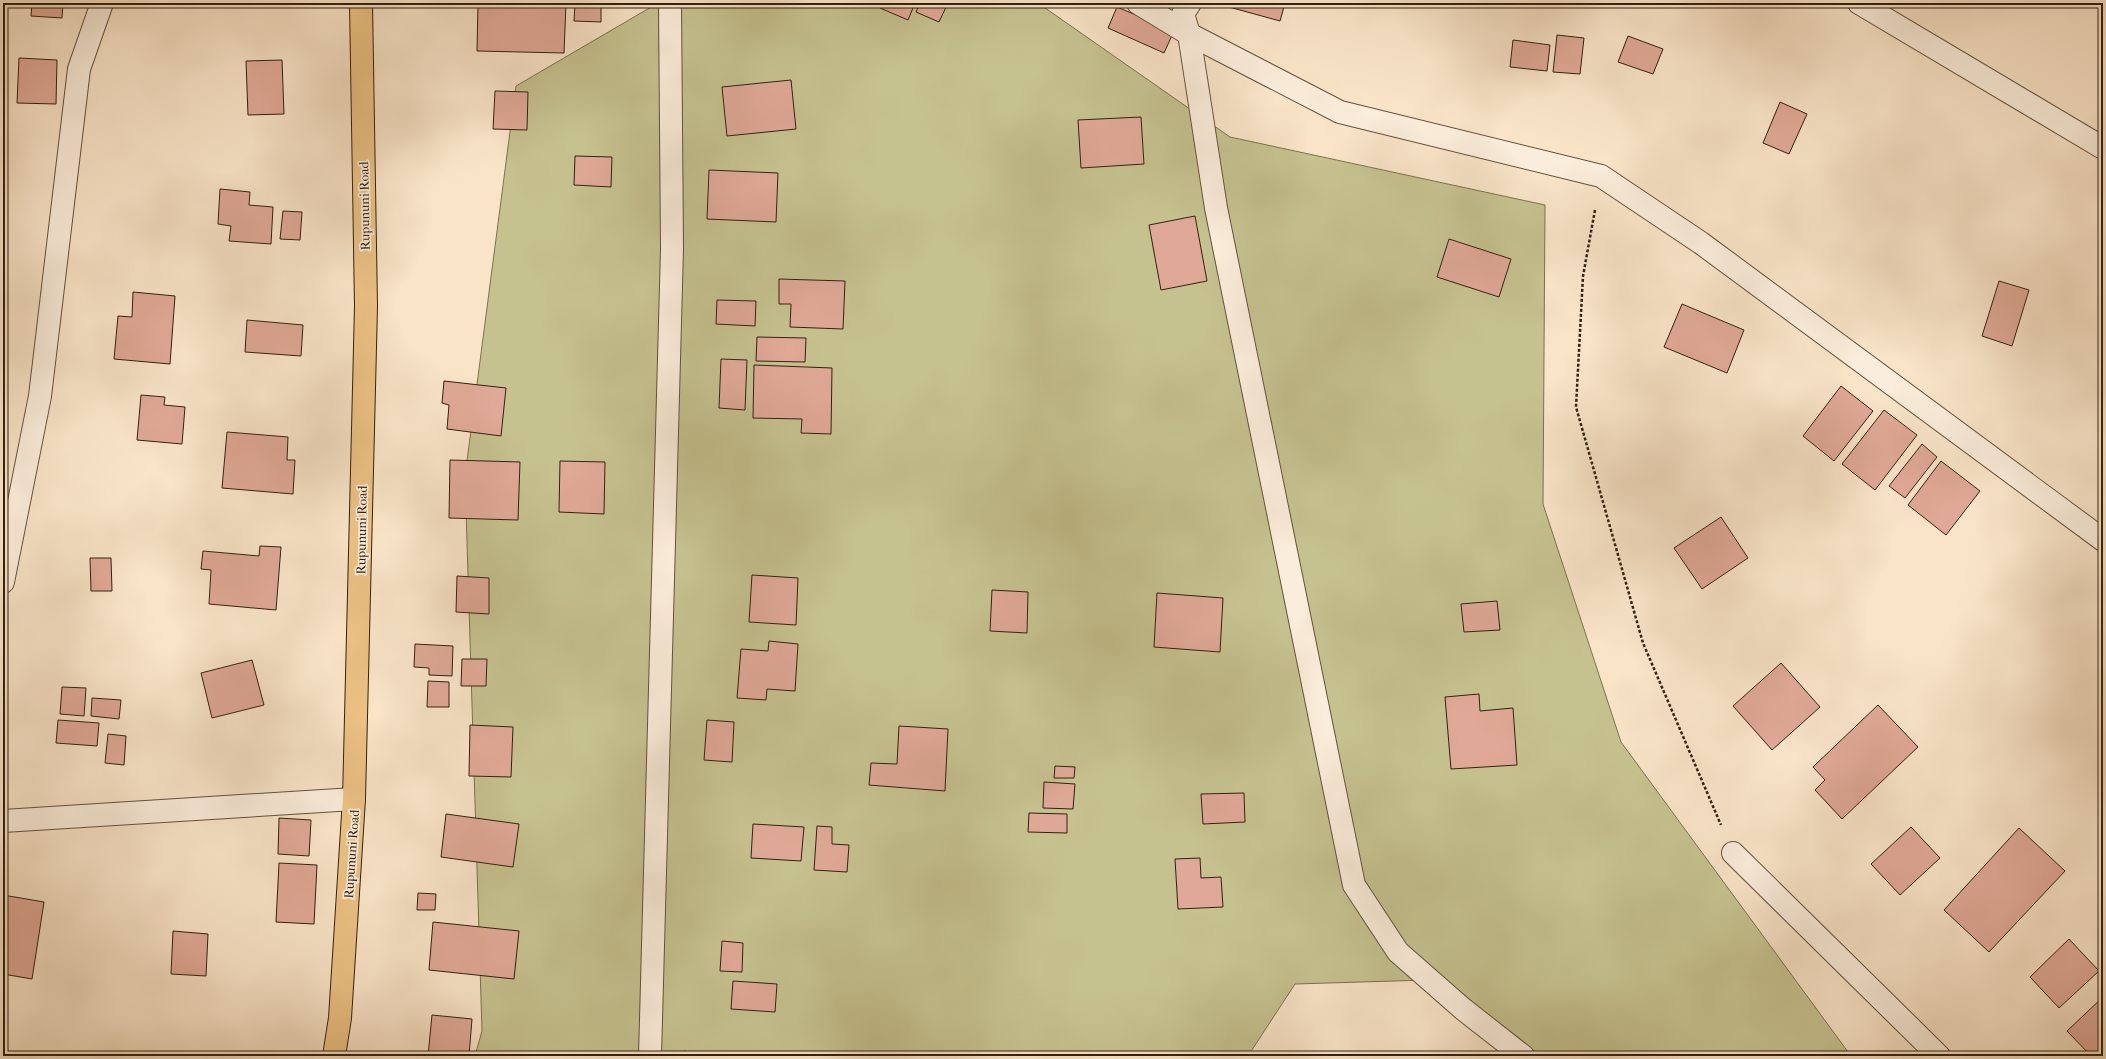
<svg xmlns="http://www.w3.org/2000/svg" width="2106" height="1059" viewBox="0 0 2106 1059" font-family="'IM FELL French Canon',serif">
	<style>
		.green { fill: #c6c290; stroke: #7c7150 }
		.building { fill: #e0a997; stroke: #322010 }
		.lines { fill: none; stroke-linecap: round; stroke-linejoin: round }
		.minor-casing { stroke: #64513e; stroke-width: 24 }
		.major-casing { stroke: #322010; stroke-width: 24 }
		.path { stroke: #322010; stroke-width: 2.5; stroke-dasharray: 3 2; stroke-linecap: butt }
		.minor { stroke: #fbeddb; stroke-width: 22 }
		.major { stroke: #ecc284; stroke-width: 22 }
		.labels { text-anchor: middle; stroke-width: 3.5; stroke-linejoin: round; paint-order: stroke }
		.street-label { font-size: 13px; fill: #322010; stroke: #fbeddb }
	</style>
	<rect width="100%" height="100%" fill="#f9e4c8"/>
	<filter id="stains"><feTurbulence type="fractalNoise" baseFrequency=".005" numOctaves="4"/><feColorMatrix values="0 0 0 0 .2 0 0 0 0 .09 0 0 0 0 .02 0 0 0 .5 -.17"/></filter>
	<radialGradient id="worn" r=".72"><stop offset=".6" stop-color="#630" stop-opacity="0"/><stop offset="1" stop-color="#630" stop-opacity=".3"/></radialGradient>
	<path class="green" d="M 658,3 L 1038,3 L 1230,137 L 1545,205 L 1543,504 L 1621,742 L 1851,1056 L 1542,1056 L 1428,980 L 1295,984 L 1248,1056 L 475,1056 L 482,1031 L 465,476 L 516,86 Z"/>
	<g class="building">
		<path d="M 32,3 L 63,3 L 62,18 L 31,16 Z"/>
		<path d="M 478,3 L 566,3 L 564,53 L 477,51 Z"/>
		<path d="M 575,3 L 601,3 L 601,22 L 574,21 Z"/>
		<path d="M 882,3 L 915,3 L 908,20 L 880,8 Z"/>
		<path d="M 920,3 L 948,3 L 939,22 L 916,12 Z"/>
		<path d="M 1230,3 L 1285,3 L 1280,21 L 1229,7 Z"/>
		<path d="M 1117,7 L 1174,31 L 1164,53 L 1108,28 Z"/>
		<path d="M 1557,35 L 1584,38 L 1580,74 L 1553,72 Z"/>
		<path d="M 1628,36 L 1663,49 L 1653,74 L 1618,62 Z"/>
		<path d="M 1513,40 L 1550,45 L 1547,71 L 1510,67 Z"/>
		<path d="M 19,58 L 57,60 L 56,104 L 17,103 Z"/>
		<path d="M 282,60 L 284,114 L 248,115 L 246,61 Z"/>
		<path d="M 791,80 L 796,129 L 727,136 L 722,87 Z"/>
		<path d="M 495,91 L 528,92 L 527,130 L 493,129 Z"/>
		<path d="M 1780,102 L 1807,114 L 1789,154 L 1763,143 Z"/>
		<path d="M 1141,117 L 1144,164 L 1081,168 L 1078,120 Z"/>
		<path d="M 575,156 L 612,157 L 611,187 L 574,185 Z"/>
		<path d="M 709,170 L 778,173 L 776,222 L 707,219 Z"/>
		<path d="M 220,189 L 250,192 L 249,205 L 273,207 L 271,244 L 229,241 L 231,226 L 218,224 Z"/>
		<path d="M 283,211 L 302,212 L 300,240 L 280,239 Z"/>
		<path d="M 1195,216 L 1207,281 L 1161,290 L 1149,225 Z"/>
		<path d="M 1449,239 L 1511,259 L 1499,297 L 1437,277 Z"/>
		<path d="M 779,279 L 845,281 L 843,329 L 790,327 L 791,304 L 779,304 Z"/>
		<path d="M 1999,281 L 2029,290 L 2012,346 L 1982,336 Z"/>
		<path d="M 133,292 L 175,296 L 170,364 L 114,359 L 118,316 L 132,317 Z"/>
		<path d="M 717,300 L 756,301 L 755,326 L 716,324 Z"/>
		<path d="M 1682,304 L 1744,330 L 1727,373 L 1664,347 Z"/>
		<path d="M 247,320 L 303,325 L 301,356 L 245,352 Z"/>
		<path d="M 757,337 L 806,338 L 805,362 L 756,361 Z"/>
		<path d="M 721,359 L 747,360 L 745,410 L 719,408 Z"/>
		<path d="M 754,365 L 832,368 L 831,434 L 801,433 L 802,419 L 753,418 Z"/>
		<path d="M 444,381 L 506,388 L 501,436 L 447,429 L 449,405 L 442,403 Z"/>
		<path d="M 1841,386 L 1873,411 L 1834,461 L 1803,436 Z"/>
		<path d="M 141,395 L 165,397 L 164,405 L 185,407 L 182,444 L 137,440 Z"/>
		<path d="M 1884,410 L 1917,435 L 1875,490 L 1842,464 Z"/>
		<path d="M 227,432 L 288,437 L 287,460 L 295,460 L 293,494 L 222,488 Z"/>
		<path d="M 1922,444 L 1937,457 L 1905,498 L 1889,486 Z"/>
		<path d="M 450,460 L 520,462 L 518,520 L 449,518 Z"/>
		<path d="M 560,461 L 605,462 L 604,514 L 559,512 Z"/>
		<path d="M 1941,461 L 1980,491 L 1946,535 L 1908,505 Z"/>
		<path d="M 1721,517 L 1748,558 L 1702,589 L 1674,548 Z"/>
		<path d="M 260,546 L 281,547 L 276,610 L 209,604 L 211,570 L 201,569 L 203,551 L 259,556 Z"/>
		<path d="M 90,558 L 111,558 L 112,591 L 91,591 Z"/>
		<path d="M 752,575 L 798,578 L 796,625 L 749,622 Z"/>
		<path d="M 457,576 L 489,578 L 489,614 L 456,612 Z"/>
		<path d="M 992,590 L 1028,592 L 1027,633 L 990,631 Z"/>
		<path d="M 1157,593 L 1223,598 L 1220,652 L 1154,647 Z"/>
		<path d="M 1497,601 L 1500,630 L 1464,632 L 1461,604 Z"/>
		<path d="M 769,641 L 798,644 L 795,691 L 767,689 L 766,700 L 737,698 L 741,649 L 768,651 Z"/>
		<path d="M 415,644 L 453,646 L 452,676 L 429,675 L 429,668 L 414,667 Z"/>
		<path d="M 462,659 L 487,659 L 486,686 L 461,686 Z"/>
		<path d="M 252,660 L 264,705 L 212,718 L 201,673 Z"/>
		<path d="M 1781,663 L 1820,707 L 1772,750 L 1733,706 Z"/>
		<path d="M 428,681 L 449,682 L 449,707 L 427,707 Z"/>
		<path d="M 62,687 L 86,688 L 84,716 L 60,714 Z"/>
		<path d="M 1479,694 L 1480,711 L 1513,708 L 1517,765 L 1451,769 L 1445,697 Z"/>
		<path d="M 92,698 L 121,700 L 119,719 L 91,716 Z"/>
		<path d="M 1878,705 L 1918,747 L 1842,819 L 1815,790 L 1825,780 L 1813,767 Z"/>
		<path d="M 58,720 L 99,723 L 97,746 L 56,743 Z"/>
		<path d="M 707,720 L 734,722 L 732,762 L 704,760 Z"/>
		<path d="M 470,725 L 513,727 L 511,777 L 469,776 Z"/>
		<path d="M 899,726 L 948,729 L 945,791 L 869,785 L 871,763 L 897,764 Z"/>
		<path d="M 108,734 L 126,736 L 124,765 L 105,763 Z"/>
		<path d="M 1055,766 L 1075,767 L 1074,778 L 1054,778 Z"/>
		<path d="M 1044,782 L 1075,784 L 1073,809 L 1043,808 Z"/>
		<path d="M 1244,793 L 1245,822 L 1203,824 L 1201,794 Z"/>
		<path d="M 1029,813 L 1067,814 L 1067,833 L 1028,832 Z"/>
		<path d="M 446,814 L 519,824 L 513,867 L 441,857 Z"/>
		<path d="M 279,818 L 311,820 L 309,856 L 278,854 Z"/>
		<path d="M 753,824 L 804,827 L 801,861 L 751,858 Z"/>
		<path d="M 817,826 L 832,827 L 832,844 L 849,845 L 847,872 L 814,870 Z"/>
		<path d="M 1911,827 L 1940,858 L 1900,895 L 1871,864 Z"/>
		<path d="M 2019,828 L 2065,871 L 1989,952 L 1944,910 Z"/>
		<path d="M 1200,858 L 1201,878 L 1221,877 L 1223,907 L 1178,909 L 1175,859 Z"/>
		<path d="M 279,863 L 317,865 L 314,924 L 276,922 Z"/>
		<path d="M 418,893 L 436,894 L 435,910 L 417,910 Z"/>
		<path d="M 3,895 L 44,902 L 32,979 L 3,974 Z"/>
		<path d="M 433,922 L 519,931 L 514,979 L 429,970 Z"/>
		<path d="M 173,931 L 208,934 L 206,976 L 171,974 Z"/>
		<path d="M 2069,939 L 2099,971 L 2059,1008 L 2030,977 Z"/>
		<path d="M 722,941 L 743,943 L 742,972 L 720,971 Z"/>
		<path d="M 733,981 L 777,984 L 775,1012 L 731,1009 Z"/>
		<path d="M 2103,997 L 2103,1056 L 2091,1056 L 2067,1031 Z"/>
		<path d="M 432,1015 L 472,1019 L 469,1056 L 428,1056 Z"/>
		<path d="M 684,1051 L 705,1056 L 683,1056 Z"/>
	</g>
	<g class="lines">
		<g class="minor-casing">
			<g id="minor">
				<path d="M 1138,3 L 1189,34 L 1340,112 L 1601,176 L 1701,243 L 2103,540"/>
				<path d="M 1190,3 L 1183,14 L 1189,34 L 1216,208 L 1354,885 L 1398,952 L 1463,1009 L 1523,1056"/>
				<path d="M 1859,3 L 2103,148"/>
				<path d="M 3,582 L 40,396 L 79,69 L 102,3"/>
				<path d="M 3,821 L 354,799"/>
				<path d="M 1733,853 L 1939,1056"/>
				<path d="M 650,1056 L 672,249 L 670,3"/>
			</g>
		</g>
		<g class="major-casing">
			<path id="major" d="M 334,1056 L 340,1018 L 354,799 L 366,306 L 361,3"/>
		</g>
		<path class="path" d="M 1595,210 L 1583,276 L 1576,407 L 1643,643 L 1721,825"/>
		<use href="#minor" class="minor"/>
		<use href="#major" class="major"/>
	</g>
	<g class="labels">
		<g class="street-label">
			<text transform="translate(364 206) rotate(-91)" y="5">Rupununi Road</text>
			<text transform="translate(361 530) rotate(-89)" y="5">Rupununi Road</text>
			<text transform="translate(351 854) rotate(-86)" y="5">Rupununi Road</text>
		</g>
	</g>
	<rect width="2106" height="1059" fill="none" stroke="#f9e4c8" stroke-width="16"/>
	<rect x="4" y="4" width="2098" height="1051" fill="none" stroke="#322010" stroke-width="2"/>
	<rect x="8" y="8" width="2090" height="1043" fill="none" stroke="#322010"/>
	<rect width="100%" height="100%" filter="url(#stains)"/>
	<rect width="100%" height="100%" fill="url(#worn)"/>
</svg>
